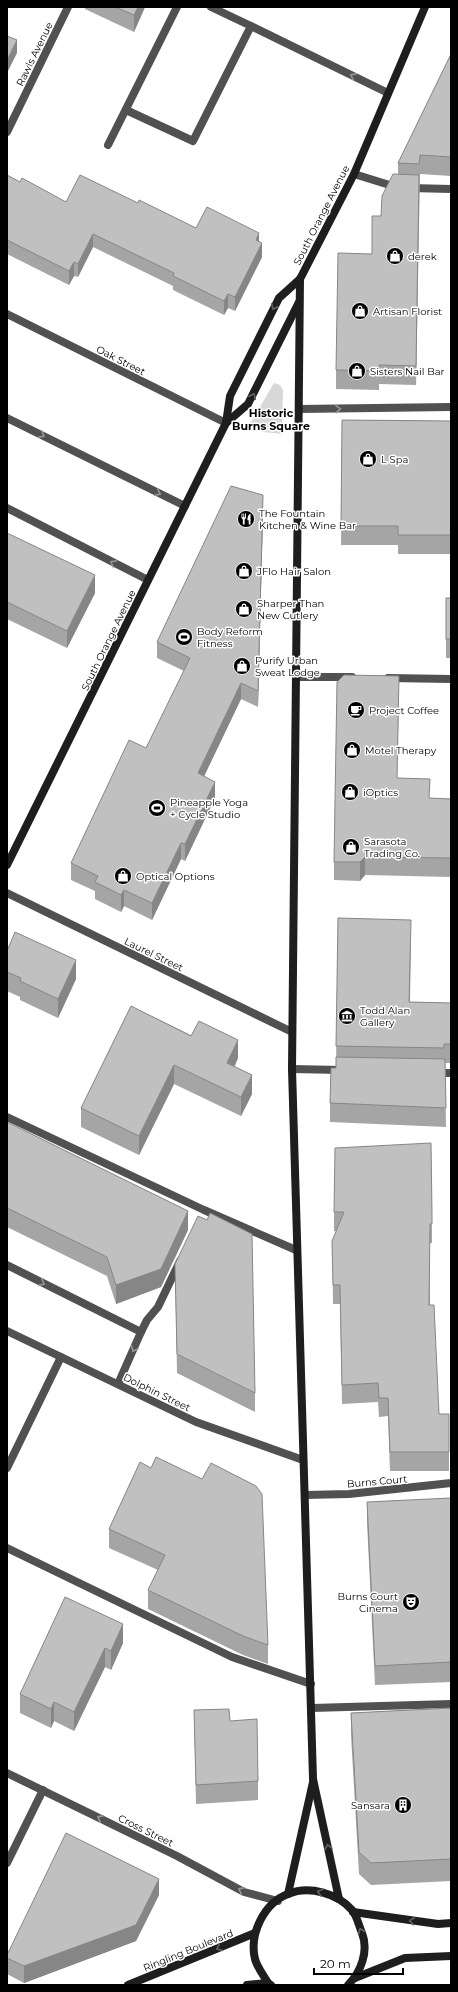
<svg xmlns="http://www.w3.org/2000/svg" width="458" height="1992" viewBox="0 0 458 1992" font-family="Montserrat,sans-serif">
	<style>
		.green { fill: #d8d8d8 }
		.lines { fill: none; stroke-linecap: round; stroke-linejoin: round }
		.lane { stroke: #515151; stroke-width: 8 }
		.street { stroke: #515151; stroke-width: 8 }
		.secondary { stroke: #1e1e1e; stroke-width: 8 }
		.wall { fill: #a5a5a5 }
		.shaded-wall { fill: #868686 }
		.building { fill: #c0c0c0; stroke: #868686 }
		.oneway { stroke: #979797 }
		.oneway2 { stroke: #626262 }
		.labels { text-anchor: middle; stroke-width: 3; stroke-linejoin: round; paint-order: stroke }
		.street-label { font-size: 10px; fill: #000; stroke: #fff }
		.poi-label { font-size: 10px; fill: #000; stroke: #fff; text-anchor: start }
		.neighbourhood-label { font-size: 11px; font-weight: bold; fill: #000; stroke: #fff }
	</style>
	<rect width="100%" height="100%" fill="#fff"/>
	<path class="green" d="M 274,383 L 280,385 L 283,390 L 282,434 L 263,432 L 250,424 Z"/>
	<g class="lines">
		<g class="lane">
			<path d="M 354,174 L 396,187"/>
			<path d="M 410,188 L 451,189"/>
			<path d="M 7,418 L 185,506"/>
			<path d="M 7,508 L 148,580"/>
			<path d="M 7,1117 L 204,1210 L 296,1250"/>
			<path d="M 7,1265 L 141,1332 L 118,1384"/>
			<path d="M 141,1332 L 147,1320 L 158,1307 L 180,1261"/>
			<path d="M 7,1468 L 61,1357"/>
			<path d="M 305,1495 L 349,1494 L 451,1483"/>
			<path d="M 7,1548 L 232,1657 L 311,1684"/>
			<path d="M 312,1708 L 451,1704"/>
			<path d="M 7,1863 L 43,1790"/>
		</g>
		<g class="street">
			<path d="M 251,26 L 388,93"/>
			<path d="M 126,110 L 193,141 L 251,26 L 211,7"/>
			<path d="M 7,132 L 68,7"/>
			<path d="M 108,145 L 177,7"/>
			<path d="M 7,314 L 226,423"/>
			<path d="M 299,409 L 451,407"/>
			<path d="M 296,677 L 352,677"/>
			<path d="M 388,678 L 451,679"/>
			<path d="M 7,893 L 292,1032"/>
			<path d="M 292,1069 L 340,1070"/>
			<path d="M 436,1073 L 451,1073"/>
			<path d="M 7,1331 L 196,1422 L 303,1460"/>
			<path d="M 7,1773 L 177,1856 L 244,1892 L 278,1901"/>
		</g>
		<g class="secondary">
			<path d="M 300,279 L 292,1069 L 313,1779 L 339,1899"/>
			<path d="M 226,423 L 248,404 L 299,302"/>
			<path d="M 7,865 L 226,423 L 230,396 L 279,298 L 300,279 L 354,174 L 425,7"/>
			<path d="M 288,1894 L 313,1782"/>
			<path d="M 353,1912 L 438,1924 L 451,1923"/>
			<path d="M 355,1978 L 405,1958 L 451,1956"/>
			<path d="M 128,1985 L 255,1933"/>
			<path d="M 247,1985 L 268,1983"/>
			<path d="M 271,1985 L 268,1983 C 264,1976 257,1967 255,1959 C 249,1934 264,1903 288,1894 C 310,1885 338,1894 352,1910 C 357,1916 359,1926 362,1933 C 369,1951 361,1972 348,1985"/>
		</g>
	</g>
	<g class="wall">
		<path d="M 85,7 L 145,7 L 134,32 L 85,9 Z"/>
		<path d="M 451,54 L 451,176 L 420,174 L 416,385 L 379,384 L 379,390 L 336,389 L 336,370 L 372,254 L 381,216 L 398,174 L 398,163 Z"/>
		<path d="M 7,175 L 20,182 L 66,202 L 138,203 L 196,228 L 259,241 L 262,257 L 235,311 L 228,308 L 224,315 L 173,290 L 173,286 L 93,247 L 78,277 L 74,276 L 69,285 L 7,254 Z"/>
		<path d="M 342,420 L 451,421 L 451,554 L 398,554 L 398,545 L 341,545 Z"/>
		<path d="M 263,511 L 258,707 L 241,699 L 204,776 L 215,798 L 185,861 L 181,859 L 152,920 L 124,906 L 121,912 L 95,899 L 95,891 L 71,880 L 71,863 L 146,748 L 184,671 L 157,658 L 157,642 Z"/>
		<path d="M 7,533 L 95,593 L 67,648 L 7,619 Z"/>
		<rect x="446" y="598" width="5" height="60"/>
		<path d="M 399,694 L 397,778 L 430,798 L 451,799 L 451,877 L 365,875 L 360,881 L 334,880 L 334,862 Z"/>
		<path d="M 338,918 L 411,939 L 410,1002 L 451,1003 L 451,1063 L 445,1063 L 446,1127 L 330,1122 L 330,1103 L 336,1068 Z"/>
		<path d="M 7,951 L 76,979 L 58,1018 L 20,1000 L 20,997 L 7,991 Z"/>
		<path d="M 131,1006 L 238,1058 L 235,1066 L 252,1094 L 241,1116 L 174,1084 L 139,1155 L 81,1127 L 81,1108 Z"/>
		<path d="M 7,1122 L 188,1230 L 161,1287 L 116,1304 L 107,1276 L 7,1227 Z"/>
		<path d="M 431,1143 L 432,1233 L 432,1243 L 430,1243 L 430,1305 L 439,1414 L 449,1414 L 449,1471 L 390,1471 L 388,1416 L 379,1417 L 378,1402 L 342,1404 L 340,1304 L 333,1304 L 332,1241 L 337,1231 L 334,1231 L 334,1212 Z"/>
		<path d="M 175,1264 L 255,1393 L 255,1412 L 177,1373 Z"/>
		<path d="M 140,1462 L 268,1645 L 268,1664 L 243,1655 L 148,1609 L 148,1590 L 158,1570 L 109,1548 L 109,1529 Z"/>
		<path d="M 451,1498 L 451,1682 L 375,1685 L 367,1522 L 367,1502 Z"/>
		<path d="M 123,1624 L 123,1643 L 111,1670 L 105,1667 L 74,1731 L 54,1721 L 51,1728 L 20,1713 L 20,1694 Z"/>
		<path d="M 451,1708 L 451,1881 L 371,1885 L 359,1874 L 351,1735 L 351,1713 Z"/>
		<path d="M 194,1710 L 258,1781 L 258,1800 L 196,1804 Z"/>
		<path d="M 159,1895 L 136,1941 L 24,1983 L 7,1974 L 7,1955 Z"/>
	</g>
	<g class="shaded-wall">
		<path d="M 138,7 L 145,7 L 134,32 L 134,15 Z"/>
		<path d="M 17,40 L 17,53 L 7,73 L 7,60 Z"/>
		<path d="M 419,175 L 419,193 L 416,385 L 416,366 Z"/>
		<path d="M 259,233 L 259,247 L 256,240 Z"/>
		<path d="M 93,234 L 93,247 L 78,277 L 78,264 Z"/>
		<path d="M 262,243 L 262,257 L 235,311 L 235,297 Z"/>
		<path d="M 74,262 L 74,276 L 69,285 L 69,271 Z"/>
		<path d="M 228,294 L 228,308 L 224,315 L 224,301 Z"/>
		<path d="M 263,495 L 263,511 L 258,707 L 258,691 Z"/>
		<path d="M 95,575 L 95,593 L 67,648 L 67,631 Z"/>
		<path d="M 241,683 L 241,699 L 198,789 L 198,773 Z"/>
		<path d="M 215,782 L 215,798 L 185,861 L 185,844 Z"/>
		<path d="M 181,843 L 181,859 L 152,920 L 152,903 Z"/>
		<path d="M 365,857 L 365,875 L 360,881 L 360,862 Z"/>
		<path d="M 124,890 L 124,906 L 121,912 L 121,895 Z"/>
		<path d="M 76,960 L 76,979 L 58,1018 L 58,999 Z"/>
		<path d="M 238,1040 L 238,1058 L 227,1081 L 227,1063 Z"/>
		<path d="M 174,1065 L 174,1084 L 139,1155 L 139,1136 Z"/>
		<path d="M 252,1075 L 252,1094 L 241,1116 L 241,1097 Z"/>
		<path d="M 188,1211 L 188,1230 L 161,1287 L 116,1304 L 116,1285 Z"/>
		<path d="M 123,1624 L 123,1643 L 111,1670 L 111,1651 Z"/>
		<path d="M 105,1648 L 105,1667 L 74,1731 L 74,1712 Z"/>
		<path d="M 54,1702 L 54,1721 L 51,1728 L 51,1709 Z"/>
		<path d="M 159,1879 L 159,1895 L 136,1941 L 24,1983 L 24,1966 Z"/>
	</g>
	<g class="building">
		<path d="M 115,7 L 138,7 L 134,15 Z"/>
		<path d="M 7,36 L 17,40 L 7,60 Z"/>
		<path d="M 451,54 L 451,157 L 420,155 L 419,164 L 398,163 Z"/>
		<path d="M 393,174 L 419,175 L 416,366 L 379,365 L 379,371 L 336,370 L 338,253 L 372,254 L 372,216 L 381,216 L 382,196 Z"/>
		<path d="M 7,175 L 20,182 L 22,178 L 66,202 L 80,175 L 138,203 L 139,200 L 196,228 L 207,207 L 259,233 L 256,240 L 262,243 L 235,297 L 228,294 L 224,301 L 173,276 L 174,273 L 93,234 L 78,264 L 74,262 L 69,271 L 7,240 Z"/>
		<path d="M 342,420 L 451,421 L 451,535 L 398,535 L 398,526 L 341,526 Z"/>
		<path d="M 231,486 L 263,495 L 258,691 L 241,683 L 198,773 L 215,782 L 185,844 L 181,843 L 152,903 L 124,890 L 121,895 L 95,882 L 98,876 L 71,863 L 129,740 L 146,748 L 190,658 L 157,642 Z"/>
		<path d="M 7,533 L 95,575 L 67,631 L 7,602 Z"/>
		<rect x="446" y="598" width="5" height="41"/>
		<path d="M 344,675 L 399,676 L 397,778 L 430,779 L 429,798 L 451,799 L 451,858 L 365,857 L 360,862 L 334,862 L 337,682 Z"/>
		<path d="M 338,918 L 411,920 L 409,1002 L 451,1003 L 451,1044 L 444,1044 L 444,1048 L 336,1046 Z"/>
		<path d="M 15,932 L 76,960 L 58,999 L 20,981 L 21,978 L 7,972 L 7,951 Z"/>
		<path d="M 131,1006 L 191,1036 L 199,1021 L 238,1040 L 227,1063 L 252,1075 L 241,1097 L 174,1065 L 139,1136 L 81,1108 Z"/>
		<path d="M 336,1057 L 445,1059 L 446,1108 L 330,1103 L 331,1068 L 336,1068 Z"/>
		<path d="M 7,1122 L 188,1211 L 161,1269 L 116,1285 L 107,1257 L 7,1208 Z"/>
		<path d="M 431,1143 L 432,1214 L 432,1224 L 430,1224 L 429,1305 L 434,1305 L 439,1414 L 449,1414 L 449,1452 L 390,1452 L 388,1398 L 379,1398 L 378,1383 L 342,1385 L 340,1285 L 333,1285 L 332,1241 L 344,1212 L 334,1212 L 335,1148 Z"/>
		<path d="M 210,1213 L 252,1234 L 255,1393 L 177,1354 L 175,1264 L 198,1216 L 207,1220 Z"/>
		<path d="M 156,1457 L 202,1479 L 211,1463 L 256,1486 L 262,1494 L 268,1645 L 243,1636 L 148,1590 L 165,1555 L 109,1529 L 140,1462 L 151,1468 Z"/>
		<path d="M 451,1498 L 451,1662 L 375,1666 L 367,1502 Z"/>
		<path d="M 65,1597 L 123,1624 L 111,1651 L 105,1648 L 74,1712 L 54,1702 L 51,1709 L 20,1694 Z"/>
		<path d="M 451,1708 L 451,1859 L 371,1863 L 359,1852 L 351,1713 Z"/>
		<path d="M 229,1709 L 230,1721 L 257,1719 L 258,1781 L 196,1785 L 194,1710 Z"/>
		<path d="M 66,1833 L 159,1879 L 136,1925 L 24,1966 L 7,1958 L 7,1955 Z"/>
	</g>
	<defs><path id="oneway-chevron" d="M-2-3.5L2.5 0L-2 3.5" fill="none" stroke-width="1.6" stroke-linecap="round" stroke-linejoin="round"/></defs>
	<g class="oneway">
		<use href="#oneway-chevron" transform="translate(353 76) rotate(-154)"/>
		<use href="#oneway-chevron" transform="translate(338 409) rotate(-1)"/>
		<use href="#oneway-chevron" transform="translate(42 435) rotate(26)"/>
		<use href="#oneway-chevron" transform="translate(158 493) rotate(26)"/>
		<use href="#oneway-chevron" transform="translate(113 563) rotate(-153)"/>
		<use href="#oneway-chevron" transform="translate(42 1283) rotate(26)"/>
		<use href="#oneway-chevron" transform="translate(134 1349) rotate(114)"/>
		<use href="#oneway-chevron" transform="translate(100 1818) rotate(-154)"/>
		<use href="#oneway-chevron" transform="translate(241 1890) rotate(-154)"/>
	</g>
	<g class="oneway2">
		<use href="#oneway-chevron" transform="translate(274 307) rotate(116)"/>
		<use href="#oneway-chevron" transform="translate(253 396) rotate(-64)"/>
		<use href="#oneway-chevron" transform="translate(328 1847) rotate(-102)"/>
		<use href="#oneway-chevron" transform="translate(320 1892) rotate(-163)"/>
		<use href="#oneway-chevron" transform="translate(412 1921) rotate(-172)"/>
		<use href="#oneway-chevron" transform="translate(361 1931) rotate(-112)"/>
		<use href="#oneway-chevron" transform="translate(219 1948) rotate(156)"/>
	</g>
	<defs>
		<g id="shop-disc" transform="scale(0.9)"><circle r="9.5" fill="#000" stroke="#fff"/><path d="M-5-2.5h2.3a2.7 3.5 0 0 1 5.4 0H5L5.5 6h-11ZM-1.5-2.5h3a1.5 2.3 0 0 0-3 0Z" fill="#fff"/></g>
		<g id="restaurant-disc" transform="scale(0.9)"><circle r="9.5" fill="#000" stroke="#fff"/><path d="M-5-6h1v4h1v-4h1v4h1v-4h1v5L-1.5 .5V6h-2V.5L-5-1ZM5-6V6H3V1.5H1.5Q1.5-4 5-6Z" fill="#fff"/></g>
		<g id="stadium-disc" transform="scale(0.9)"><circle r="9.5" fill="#000" stroke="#fff"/><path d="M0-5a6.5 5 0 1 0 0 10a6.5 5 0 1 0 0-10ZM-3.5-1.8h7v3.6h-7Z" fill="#fff"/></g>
		<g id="cafe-disc" transform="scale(0.9)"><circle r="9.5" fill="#000" stroke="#fff"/><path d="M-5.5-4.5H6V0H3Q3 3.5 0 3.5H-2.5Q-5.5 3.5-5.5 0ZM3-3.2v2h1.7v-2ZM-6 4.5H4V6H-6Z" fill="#fff"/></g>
		<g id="museum-disc" transform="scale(0.9)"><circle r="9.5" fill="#000" stroke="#fff"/><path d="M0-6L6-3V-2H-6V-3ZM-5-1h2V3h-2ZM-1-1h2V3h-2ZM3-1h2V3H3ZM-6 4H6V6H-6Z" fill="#fff"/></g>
		<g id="theatre-disc" transform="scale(0.9)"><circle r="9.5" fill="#000" stroke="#fff"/><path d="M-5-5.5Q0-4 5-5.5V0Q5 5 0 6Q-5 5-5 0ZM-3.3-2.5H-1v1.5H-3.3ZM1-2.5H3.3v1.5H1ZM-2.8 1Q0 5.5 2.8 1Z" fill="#fff"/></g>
		<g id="building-disc" transform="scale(0.9)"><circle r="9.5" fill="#000" stroke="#fff"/><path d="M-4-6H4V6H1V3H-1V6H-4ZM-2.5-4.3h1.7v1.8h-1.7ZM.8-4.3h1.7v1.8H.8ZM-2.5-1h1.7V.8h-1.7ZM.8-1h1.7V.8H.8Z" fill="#fff"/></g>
	</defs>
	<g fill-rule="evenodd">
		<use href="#shop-disc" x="395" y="256"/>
		<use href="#shop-disc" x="360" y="311"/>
		<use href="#shop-disc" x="357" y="371"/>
		<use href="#shop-disc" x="368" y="459"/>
		<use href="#restaurant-disc" x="246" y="519"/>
		<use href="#shop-disc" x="244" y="571"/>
		<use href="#shop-disc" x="244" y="609"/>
		<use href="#stadium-disc" x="184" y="637"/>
		<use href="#shop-disc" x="242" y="666"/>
		<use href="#cafe-disc" x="356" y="710"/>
		<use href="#shop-disc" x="352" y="750"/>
		<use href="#shop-disc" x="350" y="792"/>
		<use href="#stadium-disc" x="157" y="808"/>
		<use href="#shop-disc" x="351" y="847"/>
		<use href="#shop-disc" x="123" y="876"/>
		<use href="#museum-disc" x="347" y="1016"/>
		<use href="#theatre-disc" x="411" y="1602"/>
		<use href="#building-disc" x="403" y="1805"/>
	</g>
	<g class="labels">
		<g class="street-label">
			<text transform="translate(34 54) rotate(-64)" y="4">Rawls Avenue</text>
			<text transform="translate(321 215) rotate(-63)" y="4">South Orange Avenue</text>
			<text transform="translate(121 360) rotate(27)" y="4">Oak Street</text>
			<text transform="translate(108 640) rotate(-64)" y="4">South Orange Avenue</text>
			<text transform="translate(154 954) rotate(26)" y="4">Laurel Street</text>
			<text transform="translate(157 1392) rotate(26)" y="4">Dolphin Street</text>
			<text transform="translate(377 1481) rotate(-5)" y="4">Burns Court</text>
			<text transform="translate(146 1830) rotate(26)" y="4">Cross Street</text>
			<text transform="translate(188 1950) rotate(-22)" y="4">Ringling Boulevard</text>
		</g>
		<g class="poi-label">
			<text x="408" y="260">derek</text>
			<text x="373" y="315">Artisan Florist</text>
			<text x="370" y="375">Sisters Nail Bar</text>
			<text x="381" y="463">L Spa</text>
			<text x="259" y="517">The Fountain<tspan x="259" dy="12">Kitchen &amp; Wine Bar</tspan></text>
			<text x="257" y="575">JFlo Hair Salon</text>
			<text x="257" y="607">Sharper Than<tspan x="257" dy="12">New Cutlery</tspan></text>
			<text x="197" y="635">Body Reform<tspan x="197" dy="12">Fitness</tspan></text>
			<text x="255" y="664">Purify Urban<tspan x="255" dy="12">Sweat Lodge</tspan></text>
			<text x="369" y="714">Project Coffee</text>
			<text x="365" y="754">Motel Therapy</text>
			<text x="363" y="796">iOptics</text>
			<text x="170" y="806">Pineapple Yoga<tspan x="170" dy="12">+ Cycle Studio</tspan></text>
			<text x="364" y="845">Sarasota<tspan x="364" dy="12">Trading Co.</tspan></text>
			<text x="136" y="880">Optical Options</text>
			<text x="360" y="1014">Todd Alan<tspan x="360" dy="12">Gallery</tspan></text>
			<text x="398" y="1600" text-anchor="end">Burns Court<tspan x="398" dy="12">Cinema</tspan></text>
			<text x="390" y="1809" text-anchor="end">Sansara</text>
		</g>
		<g class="neighbourhood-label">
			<text x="271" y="417">Historic<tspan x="271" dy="13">Burns Square</tspan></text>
		</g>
	</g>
	<rect width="458" height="1992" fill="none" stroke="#000000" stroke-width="16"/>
	<path d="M314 1968v6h89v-6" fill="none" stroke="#000000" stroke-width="2"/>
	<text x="320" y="1968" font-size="12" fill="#000000" stroke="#ffffff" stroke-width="3" paint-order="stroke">20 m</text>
</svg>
